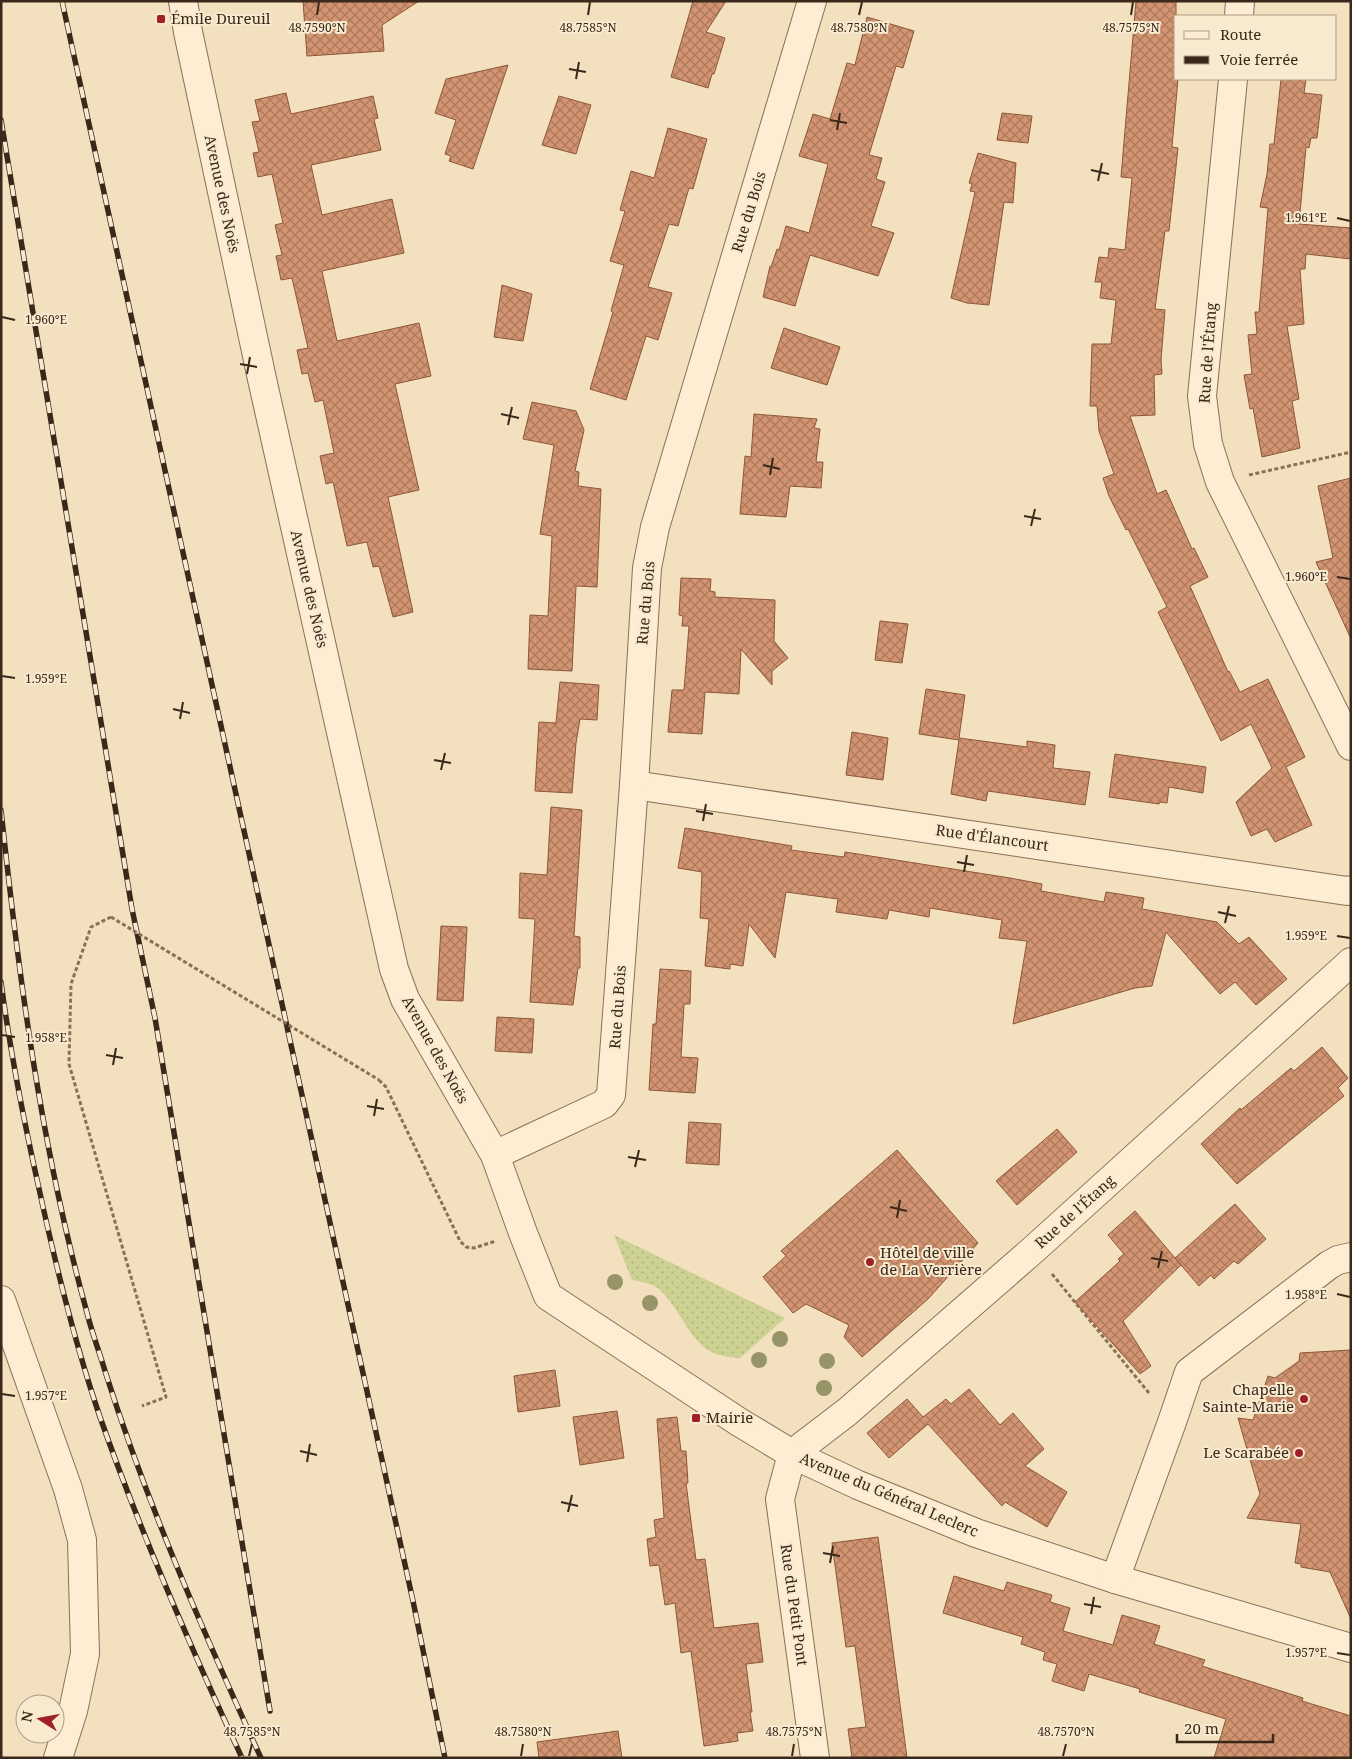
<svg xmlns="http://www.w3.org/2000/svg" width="1352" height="1759" viewBox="0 0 1352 1759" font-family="'Noto Serif',serif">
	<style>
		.grass { fill: url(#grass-dots) }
		.building { fill: url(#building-cross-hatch); stroke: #8d5639 }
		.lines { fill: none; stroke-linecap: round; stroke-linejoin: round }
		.minor-casing { stroke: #8c6f55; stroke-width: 30 }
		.tertiary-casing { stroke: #8c6f55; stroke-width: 30 }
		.path { stroke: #8c6f55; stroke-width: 3; stroke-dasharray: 4 2.5; stroke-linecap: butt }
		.minor { stroke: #fcedd3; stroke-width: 28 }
		.tertiary { stroke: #fcedd3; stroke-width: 28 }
		.rail-casing { stroke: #3a281b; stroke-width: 5.5 }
		.rail { stroke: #f8eacf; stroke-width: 4; stroke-dasharray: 11; stroke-linecap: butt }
		.path-bridge { stroke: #8c6f55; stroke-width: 3; stroke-dasharray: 4 2.5; stroke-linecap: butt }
		.tree { fill: #979568 }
		.ticks { fill: none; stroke: #3a281b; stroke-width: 2 }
		.poi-dot { fill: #a02028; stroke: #f8eacf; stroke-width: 2 }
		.labels { text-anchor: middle; stroke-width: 4; stroke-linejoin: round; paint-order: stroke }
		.poi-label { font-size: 15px; fill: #3a281b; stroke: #f8eacf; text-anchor: start }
		.street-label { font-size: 15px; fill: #3a281b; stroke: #f8eacf }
		.ticks-label { font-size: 12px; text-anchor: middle; fill: #3a281b; stroke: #f8eacf; stroke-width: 4; stroke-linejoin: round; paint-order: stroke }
	</style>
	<defs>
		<pattern id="grass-dots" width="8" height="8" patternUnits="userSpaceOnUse" patternTransform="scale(1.25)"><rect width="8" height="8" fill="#cdd192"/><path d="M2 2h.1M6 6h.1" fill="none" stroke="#b1b37d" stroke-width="1.8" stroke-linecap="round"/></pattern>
		<pattern id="building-cross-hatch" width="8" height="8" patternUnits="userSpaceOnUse" patternTransform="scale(1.25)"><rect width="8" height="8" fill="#d39471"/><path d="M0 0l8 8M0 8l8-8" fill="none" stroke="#ac795c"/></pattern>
	</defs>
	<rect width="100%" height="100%" fill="#f2e0bf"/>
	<path class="grass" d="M 614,1235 L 785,1318 L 740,1358 C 697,1357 693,1332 671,1303 C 667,1297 661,1290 655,1286 C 647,1283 639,1281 632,1280 Z"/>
	<g class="building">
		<path d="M 303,1 L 419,1 L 382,25 L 384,51 L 307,56 Z"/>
		<path d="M 693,1 L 726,1 L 706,32 L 725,38 L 714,74 L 712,74 L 708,88 L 671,77 Z"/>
		<path d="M 1136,1 L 1176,1 L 1176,79 L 1178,79 L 1172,147 L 1178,148 L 1169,231 L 1165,231 L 1155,309 L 1165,310 L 1161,360 L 1162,374 L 1154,375 L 1155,415 L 1130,416 L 1157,494 L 1166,490 L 1192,549 L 1194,548 L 1208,577 L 1190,586 L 1228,672 L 1229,671 L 1240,692 L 1268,679 L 1305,757 L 1286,767 L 1312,825 L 1275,842 L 1267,829 L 1251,836 L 1236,802 L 1272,768 L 1251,724 L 1221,741 L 1158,612 L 1167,607 L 1128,529 L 1126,530 L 1109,496 L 1103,478 L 1114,474 L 1099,431 L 1097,406 L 1090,406 L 1092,344 L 1111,344 L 1116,300 L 1100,298 L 1102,282 L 1095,282 L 1099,257 L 1108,258 L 1109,248 L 1125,250 L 1132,178 L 1121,177 Z"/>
		<path d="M 867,17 L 914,31 L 903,68 L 896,66 L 869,155 L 882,158 L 876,179 L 885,182 L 871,226 L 894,233 L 878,276 L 810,255 L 795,306 L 763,297 L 770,266 L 771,267 L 777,249 L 779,250 L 786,226 L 809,233 L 828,164 L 799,156 L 813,114 L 830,119 L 847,63 L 855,65 Z"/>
		<path d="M 508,65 L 473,169 L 449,161 L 451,156 L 445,154 L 456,120 L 435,113 L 446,79 Z"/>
		<path d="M 1281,79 L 1306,79 L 1304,93 L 1322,95 L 1317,138 L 1311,138 L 1309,148 L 1306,147 L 1299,224 L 1351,228 L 1351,259 L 1306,254 L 1305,269 L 1300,269 L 1304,324 L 1287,326 L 1299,399 L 1292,401 L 1300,448 L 1262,457 L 1253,408 L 1250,409 L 1244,375 L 1252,374 L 1248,335 L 1257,334 L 1255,312 L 1259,312 L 1268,208 L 1260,207 L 1267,174 L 1270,144 L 1274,144 Z"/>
		<path d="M 286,93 L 291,114 L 373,96 L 378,118 L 374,119 L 381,150 L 311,165 L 322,215 L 392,199 L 404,253 L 322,271 L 337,341 L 419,323 L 431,376 L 395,384 L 419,490 L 388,497 L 413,612 L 393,617 L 379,566 L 373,567 L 367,542 L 347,546 L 333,482 L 326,484 L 320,456 L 334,453 L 323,400 L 315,402 L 308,373 L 302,374 L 297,350 L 308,348 L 292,278 L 281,280 L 276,256 L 282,255 L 275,225 L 283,223 L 272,174 L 258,177 L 253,153 L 259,152 L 252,122 L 260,121 L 255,100 Z"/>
		<path d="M 559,96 L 591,105 L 576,154 L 542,145 Z"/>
		<path d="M 1002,113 L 1032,116 L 1028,143 L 997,140 Z"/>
		<path d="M 668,128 L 707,139 L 693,189 L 689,188 L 678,226 L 669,224 L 648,287 L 672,293 L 658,340 L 646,336 L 626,400 L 590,389 L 613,312 L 611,311 L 624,265 L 610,261 L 625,211 L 620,210 L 631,171 L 654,178 Z"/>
		<path d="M 978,153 L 1016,163 L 1013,203 L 1004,202 L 989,305 L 967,303 L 951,298 L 975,192 L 970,191 L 972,184 L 969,183 Z"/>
		<path d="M 502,285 L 532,294 L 523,341 L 494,337 Z"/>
		<path d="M 784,328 L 840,347 L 827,385 L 771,368 Z"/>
		<path d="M 532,402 L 576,411 L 584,430 L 575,471 L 579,472 L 578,486 L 601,489 L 597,587 L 576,586 L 572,671 L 528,669 L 530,615 L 548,616 L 552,536 L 540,534 L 554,445 L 523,439 Z"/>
		<path d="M 754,414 L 817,419 L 814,428 L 820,429 L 816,462 L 823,462 L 821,488 L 790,486 L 786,517 L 740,514 L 745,456 L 751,457 Z"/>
		<path d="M 1351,478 L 1351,639 L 1316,562 L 1333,558 L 1318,486 Z"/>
		<path d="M 681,578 L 711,579 L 710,591 L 715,592 L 715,597 L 775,600 L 774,641 L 788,658 L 772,671 L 772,685 L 741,649 L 739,694 L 705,692 L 702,734 L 668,732 L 672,690 L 684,690 L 689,626 L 682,626 L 683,616 L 679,615 Z"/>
		<path d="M 880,621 L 908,624 L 902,663 L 875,660 Z"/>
		<path d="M 560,682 L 599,685 L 597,720 L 580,719 L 576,743 L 572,793 L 535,791 L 539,722 L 556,723 Z"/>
		<path d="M 926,689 L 965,695 L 959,738 L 1027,747 L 1027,741 L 1055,745 L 1053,768 L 1090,772 L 1085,805 L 988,791 L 986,801 L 951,794 L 959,740 L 919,734 Z"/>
		<path d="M 852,732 L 888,738 L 883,780 L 846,775 Z"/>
		<path d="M 1115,754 L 1206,767 L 1203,793 L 1169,787 L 1167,803 L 1160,802 L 1159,804 L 1109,797 Z"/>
		<path d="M 551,807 L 582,810 L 574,936 L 580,937 L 580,968 L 578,968 L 573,1005 L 530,1002 L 535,919 L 519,918 L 520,873 L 547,875 Z"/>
		<path d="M 685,828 L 792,846 L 791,850 L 844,857 L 845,852 L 1010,878 L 1042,884 L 1041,891 L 1104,902 L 1106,892 L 1144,898 L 1142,909 L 1217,922 L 1239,944 L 1249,937 L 1287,979 L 1256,1005 L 1235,982 L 1220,994 L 1166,932 L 1152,986 L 1135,988 L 1013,1024 L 1027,941 L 999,938 L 1002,920 L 930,908 L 929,917 L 889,910 L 887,919 L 836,912 L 838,899 L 786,892 L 775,958 L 749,924 L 743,966 L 730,964 L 730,969 L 705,966 L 709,919 L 700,918 L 702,872 L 678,868 Z"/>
		<path d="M 441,926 L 467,927 L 463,1001 L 437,1000 Z"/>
		<path d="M 660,969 L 691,971 L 690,1004 L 684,1004 L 681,1057 L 698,1058 L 695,1093 L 649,1090 L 653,1024 L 656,1024 Z"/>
		<path d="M 497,1017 L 534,1019 L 532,1053 L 495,1051 Z"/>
		<path d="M 1322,1047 L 1348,1078 L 1338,1088 L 1344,1096 L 1237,1184 L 1201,1144 L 1240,1108 L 1241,1110 L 1291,1068 L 1294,1071 Z"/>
		<path d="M 689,1122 L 721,1124 L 719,1165 L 686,1163 Z"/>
		<path d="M 1057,1129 L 1077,1152 L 1017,1205 L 996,1181 Z"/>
		<path d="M 897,1150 L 978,1243 L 928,1299 L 862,1357 L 844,1337 L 849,1325 L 806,1304 L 793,1313 L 763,1277 L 786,1256 L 781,1251 Z"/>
		<path d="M 1235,1204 L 1266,1239 L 1238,1264 L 1234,1261 L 1214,1279 L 1211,1275 L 1199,1286 L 1175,1258 Z"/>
		<path d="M 1135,1211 L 1181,1265 L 1123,1321 L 1151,1366 L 1140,1374 L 1075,1302 L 1120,1261 L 1118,1259 L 1124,1254 L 1108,1235 Z"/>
		<path d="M 1351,1350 L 1351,1619 L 1330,1572 L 1301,1567 L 1301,1564 L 1295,1563 L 1301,1524 L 1247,1518 L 1260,1494 L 1238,1418 L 1253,1420 L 1268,1376 L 1275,1378 L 1299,1361 L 1300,1353 Z"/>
		<path d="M 555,1370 L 560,1406 L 518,1412 L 514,1376 Z"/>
		<path d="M 969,1389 L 1000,1425 L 1013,1413 L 1044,1449 L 1025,1466 L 1067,1492 L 1047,1527 L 1005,1502 L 1002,1506 L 928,1424 L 889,1458 L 867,1433 L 907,1399 L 923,1417 L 946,1399 L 951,1404 Z"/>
		<path d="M 617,1411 L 624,1458 L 580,1465 L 573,1417 Z"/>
		<path d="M 677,1417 L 681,1451 L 686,1451 L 688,1483 L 686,1483 L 696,1560 L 705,1559 L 714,1628 L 758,1623 L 763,1662 L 746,1664 L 752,1712 L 750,1712 L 753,1731 L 737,1733 L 738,1741 L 704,1746 L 691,1651 L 681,1653 L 675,1603 L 665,1605 L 659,1565 L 650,1566 L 647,1539 L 656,1537 L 654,1520 L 664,1518 L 657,1419 Z"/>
		<path d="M 878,1537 L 885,1589 L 907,1758 L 852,1758 L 848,1729 L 866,1727 L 855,1646 L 846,1647 L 832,1543 Z"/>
		<path d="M 954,1576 L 1004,1591 L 1007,1582 L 1052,1595 L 1050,1602 L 1070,1608 L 1063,1631 L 1113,1645 L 1122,1615 L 1160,1626 L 1154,1644 L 1205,1660 L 1202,1666 L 1303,1698 L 1302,1701 L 1351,1716 L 1351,1758 L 1214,1758 L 1226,1719 L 1139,1692 L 1140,1689 L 1089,1674 L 1084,1691 L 1052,1681 L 1057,1664 L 1043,1660 L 1045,1652 L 1021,1644 L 1023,1637 L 943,1613 Z"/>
		<path d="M 618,1731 L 622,1758 L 539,1758 L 537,1742 Z"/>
	</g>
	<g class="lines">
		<g class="minor-casing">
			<g id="minor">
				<path d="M 183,1 L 188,32 L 262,379 L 394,969 L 405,999 L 495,1155"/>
				<path d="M 1239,16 L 1240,1"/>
				<path d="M 1233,79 L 1202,396 L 1208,444 L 1220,482 L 1351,746"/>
				<path d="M 634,785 L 1347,891 L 1351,890"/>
				<path d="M 1351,962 L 1033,1250 L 847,1412 L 792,1454 L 858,1485 L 976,1533 L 1115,1579 L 1351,1648"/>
				<path d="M 1,1300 L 68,1489 L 82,1540 L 85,1654 L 73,1711 L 58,1758"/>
				<path d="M 1115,1579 L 1172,1422 L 1189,1372 L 1329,1265 L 1338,1260 L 1351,1257"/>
			</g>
		</g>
		<g class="tertiary-casing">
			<path id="tertiary" d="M 812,1 L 655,527 L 647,568 L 634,785 L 611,1095 L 604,1104 L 495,1155 L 523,1233 L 548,1296 L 739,1422 L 792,1454 L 780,1499 L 815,1758"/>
		</g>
		<g class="path">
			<path d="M 1249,475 L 1351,452"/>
			<path d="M 111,917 L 91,927 L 71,984 L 69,1064 L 166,1397 L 142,1406"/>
			<path d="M 379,1080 L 386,1087 L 460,1241 L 466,1247 L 474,1248 L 496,1241"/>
			<path d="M 1052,1274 L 1149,1393"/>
		</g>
		<use href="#minor" class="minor"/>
		<use href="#tertiary" class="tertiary"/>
		<g class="rail-casing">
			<g id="rail">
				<path d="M 62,1 L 413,1601 L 445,1758"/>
				<path d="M 1,120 L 132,909 L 155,1018 L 270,1711"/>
				<path d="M 1,810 C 19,979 41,1146 86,1309 C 91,1330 99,1351 105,1371 C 147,1504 203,1631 261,1758"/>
				<path d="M 1,982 C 10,1050 23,1117 38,1184 C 55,1263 74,1341 100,1417 C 141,1534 190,1646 242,1758"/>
			</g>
		</g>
		<use href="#rail" class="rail"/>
		<path class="path-bridge" d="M 111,917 L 379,1080"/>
	</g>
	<g class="tree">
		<circle cx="615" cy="1282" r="8"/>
		<circle cx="650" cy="1303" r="8"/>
		<circle cx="780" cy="1339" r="8"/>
		<circle cx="759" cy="1360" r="8"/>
		<circle cx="827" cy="1361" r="8"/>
		<circle cx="824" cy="1388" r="8"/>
	</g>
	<path class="ticks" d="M 317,15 L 319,2M 588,15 L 590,2M 859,15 L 862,2M 1131,15 L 1133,2M 569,69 L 586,72M 576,79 L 579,62M 830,120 L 847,123M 837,130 L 840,113M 1091,170 L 1109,174M 1098,181 L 1102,163M 1337,218 L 1350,221M 2,317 L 15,320M 240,364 L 257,367M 247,374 L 250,357M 501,414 L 519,418M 508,425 L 512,407M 763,465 L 780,469M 770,475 L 773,458M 1024,516 L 1041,519M 1031,526 L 1035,509M 1337,577 L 1350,579M 2,676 L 15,678M 173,709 L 190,713M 180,719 L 183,702M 434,760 L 451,763M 441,770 L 445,753M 696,811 L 713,814M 703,821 L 706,804M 957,862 L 974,865M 964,872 L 967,855M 1218,912 L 1236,916M 1225,923 L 1229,906M 1337,936 L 1350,938M 2,1035 L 15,1037M 106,1055 L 123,1058M 113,1065 L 116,1048M 367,1106 L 384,1109M 374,1116 L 377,1099M 628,1157 L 646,1160M 635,1167 L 639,1150M 890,1207 L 907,1211M 897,1218 L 900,1200M 1151,1258 L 1168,1261M 1158,1268 L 1162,1251M 1337,1294 L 1350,1297M 2,1394 L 15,1396M 300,1451 L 317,1455M 307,1462 L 310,1444M 561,1502 L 578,1506M 568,1512 L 572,1495M 823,1553 L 840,1556M 830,1563 L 833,1546M 1084,1604 L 1101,1607M 1091,1614 L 1094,1597M 1337,1653 L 1350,1655M 249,1756 L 252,1744M 521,1756 L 523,1744M 792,1756 L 794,1744M 1063,1756 L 1066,1744"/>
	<g class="poi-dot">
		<rect x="156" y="14" width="10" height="10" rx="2.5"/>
		<circle cx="870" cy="1262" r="5"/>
		<circle cx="1304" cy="1399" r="5"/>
		<rect x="691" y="1413" width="10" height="10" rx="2.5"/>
		<circle cx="1299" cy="1453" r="5"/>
	</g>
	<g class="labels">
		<g class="poi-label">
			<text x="171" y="24">Émile Dureuil</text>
			<text x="880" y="1258">Hôtel de ville<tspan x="880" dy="17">de La Verrière</tspan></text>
			<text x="1294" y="1395" text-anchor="end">Chapelle<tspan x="1294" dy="17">Sainte-Marie</tspan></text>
			<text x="706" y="1423">Mairie</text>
			<text x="1289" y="1458" text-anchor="end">Le Scarabée</text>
		</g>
		<g class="street-label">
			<text transform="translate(222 194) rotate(78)" y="5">Avenue des Noës</text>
			<text transform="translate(749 212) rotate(-73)" y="5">Rue du Bois</text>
			<text transform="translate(1208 353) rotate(-86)" y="5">Rue de l'Étang</text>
			<text transform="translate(309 589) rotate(77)" y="5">Avenue des Noës</text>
			<text transform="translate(646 603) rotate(-85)" y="5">Rue du Bois</text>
			<text transform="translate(992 838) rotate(8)" y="5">Rue d'Élancourt</text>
			<text transform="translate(618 1007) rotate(-86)" y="5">Rue du Bois</text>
			<text transform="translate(435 1050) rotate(61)" y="5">Avenue des Noës</text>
			<text transform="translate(1075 1212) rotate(-42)" y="5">Rue de l'Étang</text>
			<text transform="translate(889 1495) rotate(23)" y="5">Avenue du Général Leclerc</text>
			<text transform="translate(794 1605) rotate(82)" y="5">Rue du Petit Pont</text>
		</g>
	</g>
	<g class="ticks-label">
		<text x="317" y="32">48.7590°N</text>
		<text x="588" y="32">48.7585°N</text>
		<text x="859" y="32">48.7580°N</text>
		<text x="1131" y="32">48.7575°N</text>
		<text x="1306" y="222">1.961°E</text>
		<text x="46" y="324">1.960°E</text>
		<text x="1306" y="581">1.960°E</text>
		<text x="46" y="683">1.959°E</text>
		<text x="1306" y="940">1.959°E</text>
		<text x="46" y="1042">1.958°E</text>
		<text x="1306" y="1299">1.958°E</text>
		<text x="46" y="1400">1.957°E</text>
		<text x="1306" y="1657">1.957°E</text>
		<text x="252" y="1736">48.7585°N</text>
		<text x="523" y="1736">48.7580°N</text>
		<text x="794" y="1736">48.7575°N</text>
		<text x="1066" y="1736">48.7570°N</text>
	</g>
	<rect width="1352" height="1759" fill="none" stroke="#3a281b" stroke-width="5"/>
	<rect x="1174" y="15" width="162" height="65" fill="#f8eacf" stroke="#ac9c87"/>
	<rect x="1184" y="31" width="25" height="8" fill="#fcedd3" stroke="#ac9c87"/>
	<text x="1220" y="40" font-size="15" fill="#3a281b">Route</text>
	<rect x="1184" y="56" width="25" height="8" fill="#3a281b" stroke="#ac9c87"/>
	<text x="1220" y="65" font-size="15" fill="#3a281b">Voie ferrée</text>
	<g transform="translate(40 1719) rotate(281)"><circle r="24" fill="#f8eacf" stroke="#ac9c87"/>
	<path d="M0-4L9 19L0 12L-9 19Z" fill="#a02028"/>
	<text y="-8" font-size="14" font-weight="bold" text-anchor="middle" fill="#3a281b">N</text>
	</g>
	<path d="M1177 1734v8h96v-8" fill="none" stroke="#3a281b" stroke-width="2.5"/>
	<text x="1184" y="1734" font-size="15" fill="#3a281b" stroke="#f8eacf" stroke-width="4" paint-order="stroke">20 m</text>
</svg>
